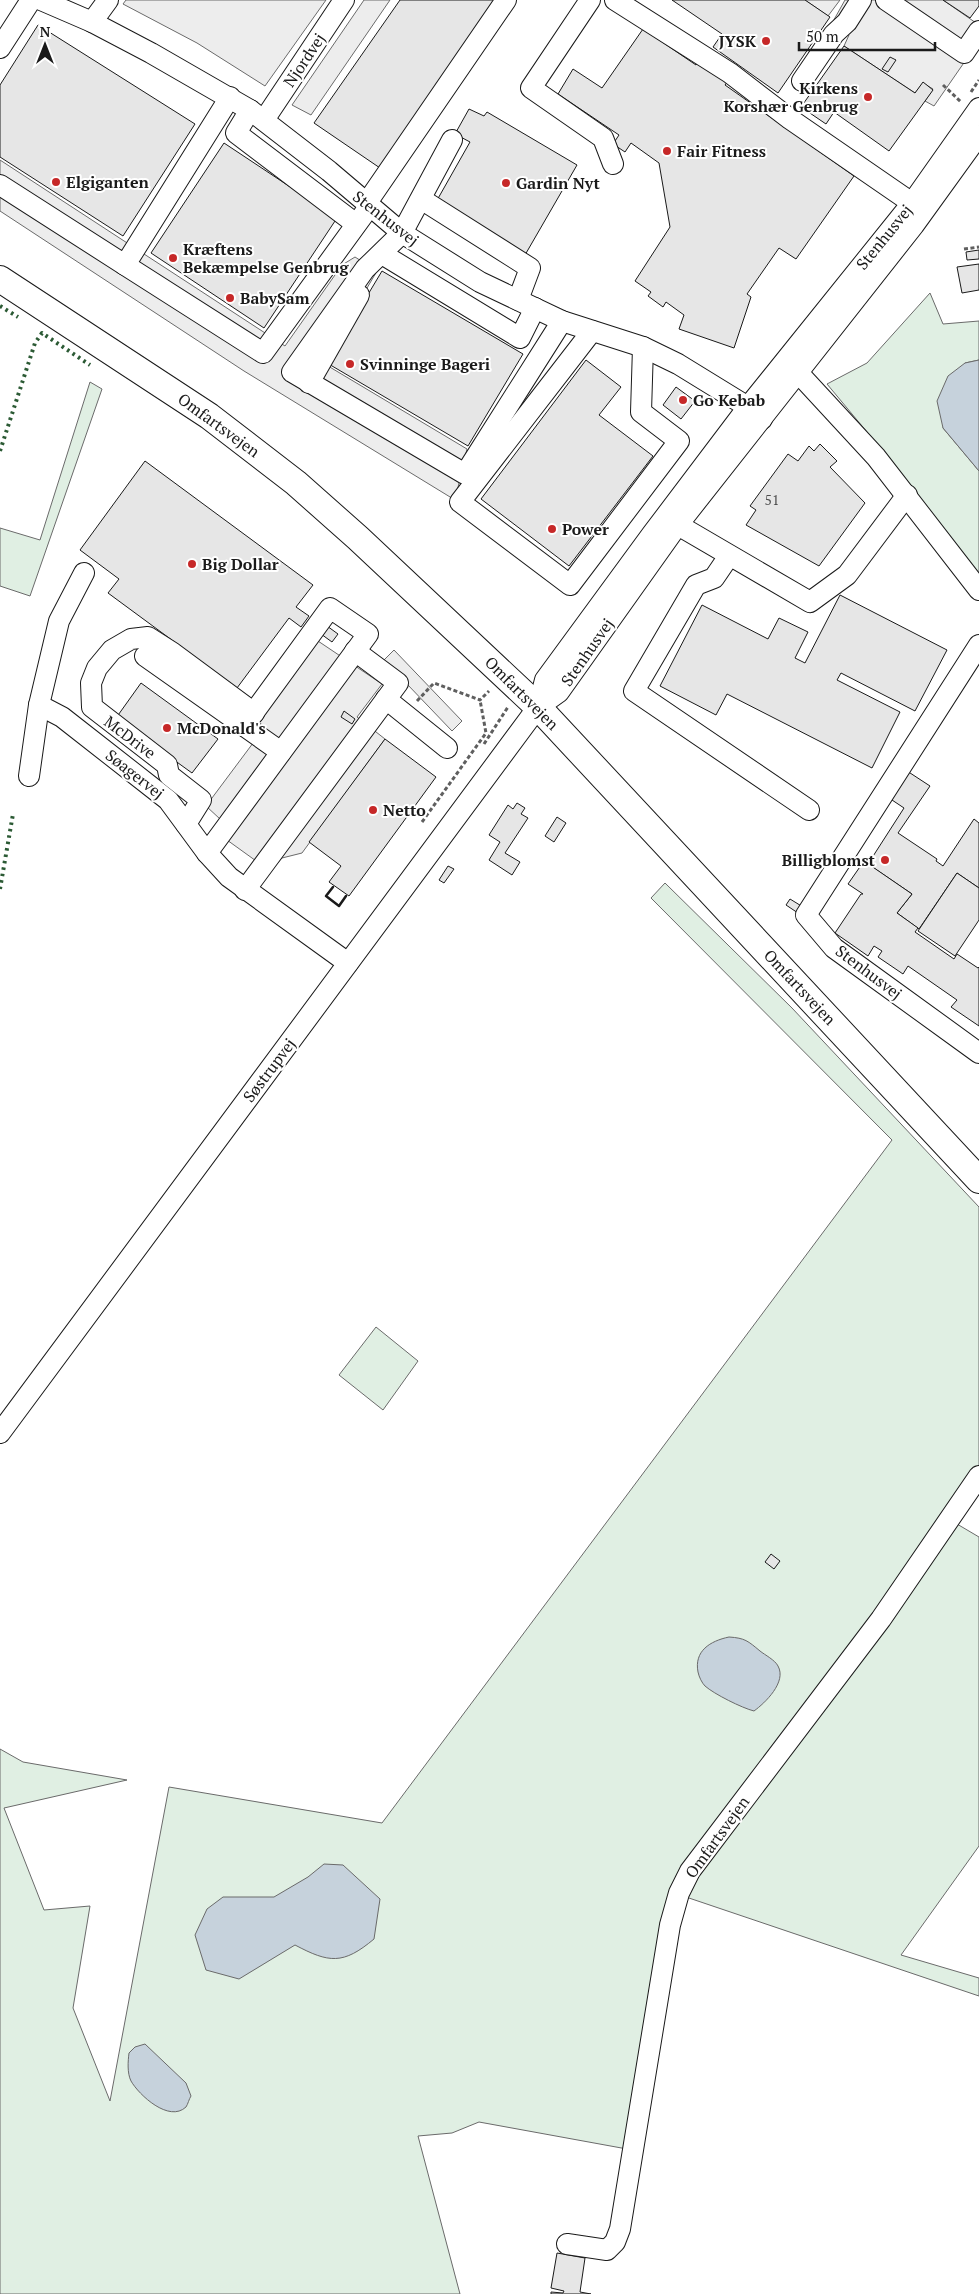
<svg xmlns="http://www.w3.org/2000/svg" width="979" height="2294" viewBox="0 0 979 2294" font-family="'PT Serif',serif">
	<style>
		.green { fill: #e0efe3; stroke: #6a6a6a }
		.parking { fill: #ededed; stroke: #6a6a6a }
		.water { fill: #c6d2dc; stroke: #6a6a6a }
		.building { fill: #e6e6e6; stroke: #1a1a1a }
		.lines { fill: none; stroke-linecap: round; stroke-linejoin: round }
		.minor-casing { stroke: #1a1a1a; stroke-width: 22 }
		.major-casing { stroke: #1a1a1a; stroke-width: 28 }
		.path { stroke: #5f5f5f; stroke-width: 3; stroke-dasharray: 4 2.5; stroke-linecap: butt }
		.minor { stroke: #fff; stroke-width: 20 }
		.major { stroke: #fff; stroke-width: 26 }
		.hedge { stroke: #2b5a34; stroke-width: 4; stroke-dasharray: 2.5 4; stroke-linecap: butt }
		.wall { stroke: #1a1a1a; stroke-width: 2.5 }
		.poi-dot { fill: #c62828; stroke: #fff; stroke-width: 2 }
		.labels { text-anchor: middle; stroke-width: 4; stroke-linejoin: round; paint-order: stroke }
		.number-label { font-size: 14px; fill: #4d4d4d }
		.poi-label { font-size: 16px; font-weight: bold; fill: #1a1a1a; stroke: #fff; text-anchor: start }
		.street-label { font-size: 16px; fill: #1a1a1a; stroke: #fff }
	</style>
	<rect width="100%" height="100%" fill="#fff"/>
	<g class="green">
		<path d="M 930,293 L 943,324 L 979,321 L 979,360 L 965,363 L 943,428 L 979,471 L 979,579 L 902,474 L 827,384 L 867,363 Z"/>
		<path d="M 90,382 L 102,389 L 30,596 L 0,586 L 0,528 L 40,540 Z"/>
		<path d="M 665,883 L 792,1008 L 979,1207 L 979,1465 L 873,1621 L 682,1874 L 627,2149 L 479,2122 L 452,2133 L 418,2136 L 460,2294 L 0,2294 L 0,1749 L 23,1762 L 127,1780 L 4,1808 L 44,1910 L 90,1906 L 73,2008 L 110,2101 L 169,1787 L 382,1823 L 892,1140 L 651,898 Z"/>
		<path d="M 376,1327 L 418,1361 L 383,1410 L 339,1375 Z"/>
		<path d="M 957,1524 L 979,1537 L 979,1846 L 901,1955 L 979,1978 L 979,1996 L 683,1896 Z"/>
	</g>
	<g class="parking">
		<path d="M 126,0 L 326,0 L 265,86 L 197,43 L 123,4 Z"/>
		<path d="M 364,0 L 390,0 L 311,115 L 292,105 Z"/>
		<path d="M 805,0 L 840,0 L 828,16 Z"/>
		<path d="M 845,0 L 943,0 L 979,25 L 979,41 L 934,106 L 925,101 L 933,89 L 923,83 L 915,93 L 844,46 L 849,35 L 831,25 Z"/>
		<path d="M 0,160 L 285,346 L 342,265 L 355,257 L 377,271 L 323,363 L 467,449 L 455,500 L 244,371 L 0,211 Z"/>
		<path d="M 315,639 L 382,684 L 357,717 L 385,739 L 302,853 L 282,858 L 270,871 L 227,840 L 220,819 L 206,806 L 265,727 L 256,720 Z"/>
		<path d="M 394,650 L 462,721 L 452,731 L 384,660 Z"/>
	</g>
	<g class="water">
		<path d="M 979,360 L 979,471 L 943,428 L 937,401 L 948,376 L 965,363 Z"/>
		<path d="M 729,1637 C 745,1638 748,1641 760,1651 C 765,1655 775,1660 778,1666 C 787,1682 765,1703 754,1711 C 742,1708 714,1694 705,1686 C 702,1683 699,1677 698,1672 C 694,1651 710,1641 729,1637 Z"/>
		<path d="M 324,1864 L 343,1865 L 380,1899 L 374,1939 C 343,1965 329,1963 295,1945 L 239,1979 L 206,1970 L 195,1935 L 207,1909 L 223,1897 L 274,1897 L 308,1877 Z"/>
		<path d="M 145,2044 L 186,2083 L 191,2096 C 189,2099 188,2104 186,2107 C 169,2123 139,2095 131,2081 C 127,2073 128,2061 129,2053 L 135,2047 Z"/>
	</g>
	<g class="building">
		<path d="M 400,0 L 497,0 L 380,168 L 314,123 Z"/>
		<path d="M 672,0 L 805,0 L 830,17 L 778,93 L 713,47 L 722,34 Z"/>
		<path d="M 943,0 L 979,0 L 979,6 L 970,18 Z"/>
		<path d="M 38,25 L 195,124 L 123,236 L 0,157 L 0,85 Z"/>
		<path d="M 643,29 L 696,65 L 701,57 L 731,77 L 725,85 L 854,176 L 796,259 L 779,248 L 747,294 L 751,297 L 734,348 L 679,329 L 684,315 L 666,302 L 663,307 L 648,296 L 651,292 L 635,281 L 670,227 L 659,163 L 631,143 L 625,152 L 613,144 L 619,135 L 558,94 L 573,69 L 602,88 Z"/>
		<path d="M 844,46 L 915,93 L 923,82 L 933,90 L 889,151 L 834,112 L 826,124 L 801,107 Z"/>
		<path d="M 890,57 L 896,60 L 888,72 L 882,69 Z"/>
		<path d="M 469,109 L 484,116 L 487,112 L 577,165 L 525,255 L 436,202 L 470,142 L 455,134 Z"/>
		<path d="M 224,143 L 337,218 L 264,328 L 151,253 Z"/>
		<path d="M 979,250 L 979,259 L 967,260 L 966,252 Z"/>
		<path d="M 979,264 L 979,290 L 962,293 L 957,267 Z"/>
		<path d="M 382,271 L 523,354 L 468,446 L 327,363 Z"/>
		<path d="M 586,360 L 621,387 L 599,415 L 653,456 L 569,566 L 481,499 Z"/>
		<path d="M 676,387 L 695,401 L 681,419 L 663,405 Z"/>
		<path d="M 820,444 L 837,461 L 830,467 L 865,503 L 819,566 L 746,525 L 756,510 L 750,506 L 788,454 L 798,461 L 809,446 L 814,451 Z"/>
		<path d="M 145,461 L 313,585 L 296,607 L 309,616 L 301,627 L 289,618 L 237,688 L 108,593 L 119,579 L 80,550 Z"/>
		<path d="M 840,595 L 947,650 L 915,711 L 841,673 L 837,680 L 900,712 L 872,768 L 727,694 L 716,715 L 660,686 L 702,605 L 768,639 L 779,618 L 808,632 L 795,658 L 805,663 Z"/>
		<path d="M 327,626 L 338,634 L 332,642 L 321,634 Z"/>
		<path d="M 141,683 L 218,739 L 192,773 L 116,718 Z"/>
		<path d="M 344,711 L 355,719 L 352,724 L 341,717 Z"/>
		<path d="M 385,739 L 436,777 L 349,896 L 329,882 L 341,866 L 309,842 Z"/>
		<path d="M 904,769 L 930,786 L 898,833 L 937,859 L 936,861 L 943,866 L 974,819 L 979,823 L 979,888 L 957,873 L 919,929 L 897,913 L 912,894 L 868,864 L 904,808 L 886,796 Z"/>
		<path d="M 517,803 L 525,808 L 521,814 L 528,818 L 505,853 L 520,862 L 512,875 L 489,860 L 500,842 L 489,835 L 508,805 L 513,809 Z"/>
		<path d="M 557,817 L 566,823 L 554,842 L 545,836 Z"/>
		<path d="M 864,861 L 912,894 L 897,913 L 918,928 L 915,932 L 954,959 L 957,954 L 978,968 L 979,967 L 979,1026 L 951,1007 L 957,1000 L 908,966 L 903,974 L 878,957 L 882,951 L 874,946 L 868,956 L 835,933 L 861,894 L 863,894 L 848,884 Z"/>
		<path d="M 448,866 L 454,869 L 444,883 L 439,880 Z"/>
		<path d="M 957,873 L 979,888 L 979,920 L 955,956 L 918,931 Z"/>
		<path d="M 790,899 L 803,907 L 798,913 L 786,905 Z"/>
		<path d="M 771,1554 L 780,1561 L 774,1569 L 765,1562 Z"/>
		<path d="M 557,2253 L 585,2258 L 580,2292 L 591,2294 L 551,2294 L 551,2292 L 563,2293 L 564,2291 L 551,2288 Z"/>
	</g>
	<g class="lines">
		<g class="minor-casing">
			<g id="minor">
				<path d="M 41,0 L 92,22 L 151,53 L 250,110 L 329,171 L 402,233 L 480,282 L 562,321 L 643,347 L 678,364 L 748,407 L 762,419"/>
				<path d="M 590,0 L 531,88 L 603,138 L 613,164"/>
				<path d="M 615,0 L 730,73 L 790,119 L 912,203"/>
				<path d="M 886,0 L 964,53 L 979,31"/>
				<path d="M 92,22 L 108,0"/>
				<path d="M 0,48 L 31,0"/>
				<path d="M 802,81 L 834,34 L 847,22 L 861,0"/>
				<path d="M 250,110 L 236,133 L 356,224"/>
				<path d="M 264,120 L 344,0"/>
				<path d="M 452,140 L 402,233 L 365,269 L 292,372 L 465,474 L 562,321"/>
				<path d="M 0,185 L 125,265 L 230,97"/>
				<path d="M 421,199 L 530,268 L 518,300"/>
				<path d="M 366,204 L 506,0"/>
				<path d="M 382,254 L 520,338 L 535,308"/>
				<path d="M 125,265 L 263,353 L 369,207"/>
				<path d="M 592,331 L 460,502 L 570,585 L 679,441 L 641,412 L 643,347"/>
				<path d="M 787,365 L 803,378 L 876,457 L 979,590"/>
				<path d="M 309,383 L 359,295"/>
				<path d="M 666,518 L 810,602 L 847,575 L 907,495"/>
				<path d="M 729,556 L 714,578 L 696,585 L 634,691 L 809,810"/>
				<path d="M 84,573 L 59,621 L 39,705 L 62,717 L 168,800 L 207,853 L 229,877 L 348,963"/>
				<path d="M 979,645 L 806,915 L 834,948 L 979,1053"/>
				<path d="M 145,656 L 281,752"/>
				<path d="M 386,699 L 447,748"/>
				<path d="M 538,707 L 545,680 L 652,534 L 748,407 L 912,203 L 979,108"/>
				<path d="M 29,776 L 39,705"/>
				<path d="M 186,824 L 201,800 L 169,775 L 167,765 L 92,707 L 91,683 L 97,668 L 112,650 L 131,639 L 148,637 L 173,653 L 254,713"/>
				<path d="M 207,853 L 368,634 L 330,608 L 244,726"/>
				<path d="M 245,890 L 398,683 L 355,651"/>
				<path d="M 0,1433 L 538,707 L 559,692 L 677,526 L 914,225 L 979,135"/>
				<path d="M 567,2244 L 607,2250 L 615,2242 L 620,2229 L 670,1925 L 679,1893 L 690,1871 L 881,1619 L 979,1476"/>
			</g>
		</g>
		<g class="major-casing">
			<path id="major" d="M 0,279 L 209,416 L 296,483 L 358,538 L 538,707 L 979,1180"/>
		</g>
		<g class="path">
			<path d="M 943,85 L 961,102"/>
			<path d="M 971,92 L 979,80"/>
			<path d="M 964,249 L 979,247"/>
			<path d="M 417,701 L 434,683 L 480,700 L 489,691"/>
			<path d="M 484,744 L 508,707"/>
			<path d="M 422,822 L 486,733 L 480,700"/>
		</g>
		<use href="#minor" class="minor"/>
		<use href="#major" class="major"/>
		<g class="hedge">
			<path d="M 0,306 L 18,317"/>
			<path d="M 0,451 L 35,343 L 42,333 L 90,365"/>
			<path d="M 0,889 L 13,814"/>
		</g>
		<path class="wall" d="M 333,887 L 326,896 L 339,906 L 346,896"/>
	</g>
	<g class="poi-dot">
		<circle cx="766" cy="41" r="5"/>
		<circle cx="868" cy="97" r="5"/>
		<circle cx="667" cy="151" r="5"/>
		<circle cx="56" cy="182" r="5"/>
		<circle cx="506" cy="183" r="5"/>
		<circle cx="173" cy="258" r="5"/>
		<circle cx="230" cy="298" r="5"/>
		<circle cx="350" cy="364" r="5"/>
		<circle cx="683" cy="400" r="5"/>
		<circle cx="552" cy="529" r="5"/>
		<circle cx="192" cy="564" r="5"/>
		<circle cx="167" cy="728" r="5"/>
		<circle cx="373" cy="810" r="5"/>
		<circle cx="885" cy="860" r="5"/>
	</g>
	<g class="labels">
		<g class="number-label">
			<text x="772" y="505">51</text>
		</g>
		<g class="poi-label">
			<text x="756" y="47" text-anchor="end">JYSK</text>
			<text x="858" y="94" text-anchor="end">Kirkens<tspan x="858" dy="18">Korshær Genbrug</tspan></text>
			<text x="677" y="157">Fair Fitness</text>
			<text x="66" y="188">Elgiganten</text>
			<text x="516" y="189">Gardin Nyt</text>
			<text x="183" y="255">Kræftens<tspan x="183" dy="18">Bekæmpelse Genbrug</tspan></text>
			<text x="240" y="304">BabySam</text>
			<text x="360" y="370">Svinninge Bageri</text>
			<text x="693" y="406">Go Kebab</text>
			<text x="562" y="535">Power</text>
			<text x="202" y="570">Big Dollar</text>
			<text x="177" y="734">McDonald's</text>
			<text x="383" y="816">Netto</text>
			<text x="875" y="866" text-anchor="end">Billigblomst</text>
		</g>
		<g class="street-label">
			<text transform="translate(304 60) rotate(-56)" y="6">Njordvej</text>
			<text transform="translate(386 218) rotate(38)" y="6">Stenhusvej</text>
			<text transform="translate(884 237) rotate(-51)" y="6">Stenhusvej</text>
			<text transform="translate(219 425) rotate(36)" y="6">Omfartsvejen</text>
			<text transform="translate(587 652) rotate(-55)" y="6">Stenhusvej</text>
			<text transform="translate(522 693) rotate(45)" y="6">Omfartsvejen</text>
			<text transform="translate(130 737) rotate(37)" y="6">McDrive</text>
			<text transform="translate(135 774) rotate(38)" y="6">Søagervej</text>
			<text transform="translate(869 972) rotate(37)" y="6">Stenhusvej</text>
			<text transform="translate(800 987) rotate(47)" y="6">Omfartsvejen</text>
			<text transform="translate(269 1070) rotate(-53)" y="6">Søstrupvej</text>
			<text transform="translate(717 1837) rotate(-54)" y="6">Omfartsvejen</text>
		</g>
	</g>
	<g transform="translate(45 45)" stroke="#ffffff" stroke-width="4" paint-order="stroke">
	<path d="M0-4L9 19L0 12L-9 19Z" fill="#1a1a1a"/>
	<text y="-8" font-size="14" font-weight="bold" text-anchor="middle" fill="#1a1a1a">N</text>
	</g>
	<path d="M799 42v8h136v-8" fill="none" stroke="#1a1a1a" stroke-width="2.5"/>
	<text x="806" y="42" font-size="15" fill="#1a1a1a" stroke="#ffffff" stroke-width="4" paint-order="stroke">50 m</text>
</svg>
